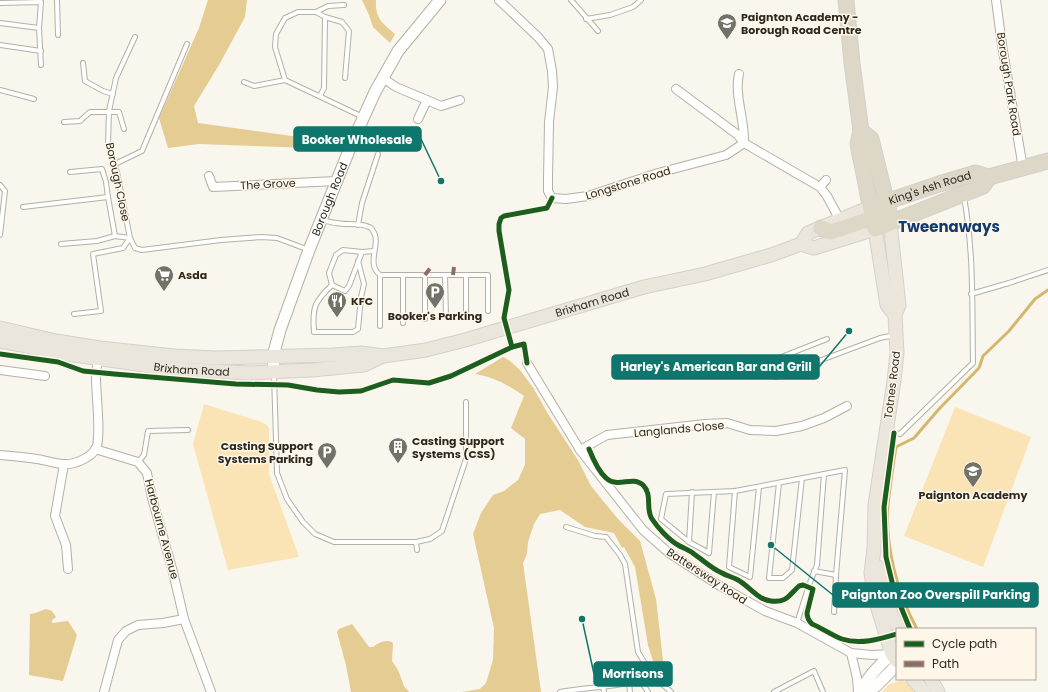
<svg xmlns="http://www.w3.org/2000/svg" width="1048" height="692" viewBox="0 0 1048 692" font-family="Poppins,sans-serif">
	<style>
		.green { fill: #fae4b5 }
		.forest { fill: #e5cc92 }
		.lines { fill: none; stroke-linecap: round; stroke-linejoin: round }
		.stream { stroke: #d5b66d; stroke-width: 3 }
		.lane-casing { stroke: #b3b0a8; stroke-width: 6 }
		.street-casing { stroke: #b3b0a8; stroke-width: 10 }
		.secondary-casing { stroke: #b3b0a8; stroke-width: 13 }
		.primary-casing { stroke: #d3d1cc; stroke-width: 15 }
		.highway-casing { stroke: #d3d1cc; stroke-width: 17 }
		.lane { stroke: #fefefc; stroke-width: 4 }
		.street { stroke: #fefefc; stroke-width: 8 }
		.secondary { stroke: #fefefc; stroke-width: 11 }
		.primary { stroke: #ebe6dc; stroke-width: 13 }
		.highway { stroke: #dcd7c7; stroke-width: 15 }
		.quiet { stroke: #8d6e63; stroke-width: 4; stroke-dasharray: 8 4; stroke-linecap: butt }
		.cycleway-casing { stroke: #fef7e9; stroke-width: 8 }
		.cycleway { stroke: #1b5e20; stroke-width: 5 }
		.labels { text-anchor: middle; stroke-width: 3; stroke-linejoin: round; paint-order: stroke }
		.poi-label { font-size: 11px; font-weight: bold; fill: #2d2920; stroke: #fef7e9; text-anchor: start }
		.street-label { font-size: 11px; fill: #2d2920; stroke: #fef7e9 }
		.district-label { font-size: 15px; font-weight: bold; fill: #133b6f; stroke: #fef7e9 }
		.leader { fill: none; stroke: #0f766e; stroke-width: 1.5 }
		.callout-dot { fill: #0f766e; stroke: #fef7e9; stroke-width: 1.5 }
		.callout { fill: #0f766e; stroke: #0f766e; stroke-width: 1.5 }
		.callout-label { font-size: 12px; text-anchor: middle; font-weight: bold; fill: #fff }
	</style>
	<rect width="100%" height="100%" fill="#f9f6ee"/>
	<g class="green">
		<path d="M 204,404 L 262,422 L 269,427 L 269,474 L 299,557 L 228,570 L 193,444 Z"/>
		<path d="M 955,407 L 1031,437 L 983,567 L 904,536 Z"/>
		<path d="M 902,680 L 915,687 L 918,692 L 882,692 L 888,685 Z"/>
	</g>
	<g class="forest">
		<path d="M 208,0 L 247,0 L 245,17 L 219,65 L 194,106 L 198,123 L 299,137 L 338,143 L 337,149 L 199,144 L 168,148 L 159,118 L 199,28 Z"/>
		<path d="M 362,0 L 376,0 C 375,18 382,23 395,34 L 390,43 L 373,27 L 369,15 Z"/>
		<path d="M 503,357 L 510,361 L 520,370 L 534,389 L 548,414 L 578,460 L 591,486 L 618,519 L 640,541 L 656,599 L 663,660 L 667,681 L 656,669 L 653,661 L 648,645 L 635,567 L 624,547 L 622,548 L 614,533 L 585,527 L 560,510 L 540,514 L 534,524 L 528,542 L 527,554 L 523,563 L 541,692 L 462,692 L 480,689 L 486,683 L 493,660 L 494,628 L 473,534 L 481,513 L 493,495 L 504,491 L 518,480 L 525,465 L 525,439 L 511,428 L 524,396 C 508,385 494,377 475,374 Z"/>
		<path d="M 46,609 L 52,611 L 56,617 L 52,620 L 52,623 L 68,621 L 77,635 L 63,681 L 29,675 L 30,614 L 35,613 Z"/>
		<path d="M 352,624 L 369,647 L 373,647 C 378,643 385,639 392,642 L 393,644 L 392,661 L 398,670 L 404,686 L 409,692 L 351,692 L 346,665 L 337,632 L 339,629 Z"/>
	</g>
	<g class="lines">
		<path class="stream" d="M 917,629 C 897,593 885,546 888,505 C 890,486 893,466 896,447 L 914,438 L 939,409 L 979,368 L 983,356 L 1009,331 L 1035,299 L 1048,290"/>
		<g class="lane-casing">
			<g id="lane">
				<path d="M 57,0 L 58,35"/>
				<path d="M 571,0 L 598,31"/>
				<path d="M 0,3 L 41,2 L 39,28 L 41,65"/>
				<path d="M 316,12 L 328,6 L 344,5"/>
				<path d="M 325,17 L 342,22 L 349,31 L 345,78"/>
				<path d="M 586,19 L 610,15 L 633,7 L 641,0"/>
				<path d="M 0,23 L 39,28"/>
				<path d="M 135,37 L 116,78 L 109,111 L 108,144 L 117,172 L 130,238 L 135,248 L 142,250 L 221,240 L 261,237 L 277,238 L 309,250"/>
				<path d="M 0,45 L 41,51"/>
				<path d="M 83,63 L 85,81 L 103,91 L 113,94"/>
				<path d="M 285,80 L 275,47 L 276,34 L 285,18 L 298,12 L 316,12 L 325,17 L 324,88 L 320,96"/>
				<path d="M 244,82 L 254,86 L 285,80 L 363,117"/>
				<path d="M 0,90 L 34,99"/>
				<path d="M 64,122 L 80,121 L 90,112 L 119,112 L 124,129"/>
				<path d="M 115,164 L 142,151 L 187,44"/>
				<path d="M 0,185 L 5,191 L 0,235"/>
				<path d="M 23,207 L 108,197 L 106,182 L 102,169 L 70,172"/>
				<path d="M 322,220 C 327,221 332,223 337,223 C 346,225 361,223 369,227 C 370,227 372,229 373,231 C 382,243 365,263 380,275 L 488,275 L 488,311"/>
				<path d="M 358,225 L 362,203 L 378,154"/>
				<path d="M 61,244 L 97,241 L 115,236 L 108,197"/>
				<path d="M 362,252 L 349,286 L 345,291 L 332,285 L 329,273 L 336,255 L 343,250 L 362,252 L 374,251"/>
				<path d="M 380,275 L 380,326"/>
				<path d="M 403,275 L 403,323"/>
				<path d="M 425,275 L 425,319"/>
				<path d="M 445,275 L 446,317"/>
				<path d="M 466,275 L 466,314"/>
				<path d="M 332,285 C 314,302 312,308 314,332 L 353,332 L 358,329 L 361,297 L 364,284 L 358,261"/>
				<path d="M 971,294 L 1009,283 L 1048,270"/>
				<path d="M 74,314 L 101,311 L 93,254 L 123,248 L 130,238 L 115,236"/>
				<path d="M 827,339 L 771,361 L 776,377 L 880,338 L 895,335"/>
				<path d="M 274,374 L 277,473 L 287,499 L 303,522 L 315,534 L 334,542 L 416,542 L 430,539 L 442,531 L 466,459 L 466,402"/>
				<path d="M 889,432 L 900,434 L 973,363 C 972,308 974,252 964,197"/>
				<path d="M 138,462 L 144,455 L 148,431 L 188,430"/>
				<path d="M 779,483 L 769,578 L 783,578 L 792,570 L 802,478"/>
				<path d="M 735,491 L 729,567 L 750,577 L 759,487"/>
				<path d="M 692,492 L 689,542 L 709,553 L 714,492"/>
				<path d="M 566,527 L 595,536 L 606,537 L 620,555 L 625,564 L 638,652 L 652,675 L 671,692"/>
				<path d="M 416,542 L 417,550"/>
				<path d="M 689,542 L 661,519 L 666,494 L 735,491 L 845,470 L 836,575 L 814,571"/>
				<path d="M 834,612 L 836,575"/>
				<path d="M 797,623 L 809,585 L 817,565 L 824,474"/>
				<path d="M 641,681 L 648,692"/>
				<path d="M 629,683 L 630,692"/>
				<path d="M 603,686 L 604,692"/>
				<path d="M 560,692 C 590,686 625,688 652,675"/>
				<path d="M 774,692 L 814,671 L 823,692"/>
			</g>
		</g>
		<g class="street-casing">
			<g id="street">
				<path d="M 499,0 L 538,37 L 548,49 L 552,71 L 553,87 L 549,122 L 548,179 L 548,191 L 552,198 L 566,199 L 588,196 L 658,173 L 726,155 L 744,143 L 820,187 L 827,196 L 840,220"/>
				<path d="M 996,0 L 1002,45 L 1023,168"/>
				<path d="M 739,74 C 734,95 745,120 744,143"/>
				<path d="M 383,78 L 396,87 L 441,106 L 460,100"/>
				<path d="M 676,89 L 738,135 L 744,143"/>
				<path d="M 418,119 L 427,100"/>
				<path d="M 209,176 L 213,187 L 336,181"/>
				<path d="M 820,187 L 826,180"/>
				<path d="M 527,363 L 580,450 L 643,530 L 669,553 L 720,586 L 765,611 L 797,623 L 851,653 L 872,655 L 892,654"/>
				<path d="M 0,370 L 45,376"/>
				<path d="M 95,449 L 138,462 L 147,473 L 152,498 L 173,572 L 184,619 L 211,692"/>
				<path d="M 580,450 L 607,435 L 705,424 L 727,423 L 750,430 L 776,431 L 802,426 L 824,418 L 847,406"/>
				<path d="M 0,455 C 12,456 24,457 37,459 C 45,460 55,464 64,464 C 74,465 90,458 96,449 C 102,436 95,389 96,372 C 97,366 98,360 99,354"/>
				<path d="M 64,464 L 55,516 L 66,545 L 68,569"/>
				<path d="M 851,653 L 857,678 L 858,692"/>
				<path d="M 104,692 L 118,640 L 126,631 L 138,625 L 163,623 L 184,619"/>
			</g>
		</g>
		<g class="secondary-casing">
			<g id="secondary">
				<path id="s1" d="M 274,372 L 273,356 L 280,330 L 309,250 L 352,143 L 375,92 L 398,51 L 440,0"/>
				<path d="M 860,692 C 868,676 879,665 892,654 L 897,654"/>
				<path d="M 866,692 L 876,686 L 897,665"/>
			</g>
		</g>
		<g class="primary-casing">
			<g id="primary">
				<path d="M 890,223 L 899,305 L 895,315 L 897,353 L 894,381 L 875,505 L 874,549 L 871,573 L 875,599 L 892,654 L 897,661"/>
				<path d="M 801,244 L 808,233 L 871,207"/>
				<path d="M 0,328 L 56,341 L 100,348 L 174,356 L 217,358 L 333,355 L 361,353 L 383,356"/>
				<path id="s2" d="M 0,341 L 67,354 L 172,369 L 249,373 L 312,370 L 364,365 L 383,356 L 426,350 L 465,340 L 644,287 L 705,274 L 771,255 L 801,244 L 814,248 L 875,229 L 887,305 L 895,315"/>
				<path d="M 878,567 L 891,614 L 899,629"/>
				<path d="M 913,679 L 924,692"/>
				<path d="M 931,679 L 938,692"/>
			</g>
		</g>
		<g class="highway-casing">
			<g id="highway">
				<path d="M 846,0 L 852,63 L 861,131 L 858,144 L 875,229 L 983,186 L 989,177"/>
				<path d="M 861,131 L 871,139 L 889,212"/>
				<path id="s3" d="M 871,207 L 939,184 L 976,173 L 989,177 L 1048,161"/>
				<path d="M 821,228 L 831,232 L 882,215"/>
			</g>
		</g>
		<use href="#lane" class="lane"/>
		<use href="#street" class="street"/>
		<use href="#secondary" class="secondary"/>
		<use href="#primary" class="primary"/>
		<use href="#highway" class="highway"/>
		<g class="quiet">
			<path d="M 425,275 L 431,267"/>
			<path d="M 453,275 L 454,267"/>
		</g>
		<g class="cycleway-casing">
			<g id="cycleway">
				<path d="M 512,347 L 504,318 L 509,290 L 499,231 L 499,224 L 501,218 L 504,216 L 547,208 L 552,198"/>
				<path d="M 0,354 L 58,362 L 83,371 L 114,374 L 236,384 L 288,385 L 317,390 L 339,392 L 361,391 L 393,380 L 429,383 L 451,376 L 512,347 L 524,344 L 527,363"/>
				<path d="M 894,433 L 884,507 L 886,557 L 894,590 L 910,629 L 909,629"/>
				<path d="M 589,449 C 593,459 598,471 606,478 C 618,489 632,475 643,485 C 653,495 645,508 652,519 C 658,528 669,540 678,545 C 683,548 689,550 694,554 C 703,560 711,568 722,573 C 727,576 733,577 738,580 C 749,586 758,600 771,601 C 787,603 789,595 799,586 L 803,585 L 813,589 L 807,613 C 807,617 808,620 812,624 C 822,628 831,635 842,639 C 860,645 880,639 897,634"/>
			</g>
		</g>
		<use href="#cycleway" class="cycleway"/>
	</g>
	<defs>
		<g id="school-pin" transform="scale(1)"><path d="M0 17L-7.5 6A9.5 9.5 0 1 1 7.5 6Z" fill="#747168" stroke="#fef7e9"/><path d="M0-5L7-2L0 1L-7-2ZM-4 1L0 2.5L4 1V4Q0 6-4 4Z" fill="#fff"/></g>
		<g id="supermarket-pin" transform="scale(1)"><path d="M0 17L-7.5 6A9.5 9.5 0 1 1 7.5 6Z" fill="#747168" stroke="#fef7e9"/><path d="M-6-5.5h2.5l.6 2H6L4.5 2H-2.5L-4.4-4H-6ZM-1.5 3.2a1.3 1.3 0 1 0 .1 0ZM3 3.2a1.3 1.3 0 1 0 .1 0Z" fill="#fff"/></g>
		<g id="parking-pin" transform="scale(1)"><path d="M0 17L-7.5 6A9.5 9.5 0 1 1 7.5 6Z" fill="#747168" stroke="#fef7e9"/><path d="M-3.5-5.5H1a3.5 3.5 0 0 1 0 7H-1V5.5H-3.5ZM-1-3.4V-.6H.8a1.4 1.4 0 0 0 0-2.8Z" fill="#fff"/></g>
		<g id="restaurant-pin" transform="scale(1)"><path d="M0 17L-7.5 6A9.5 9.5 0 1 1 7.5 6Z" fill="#747168" stroke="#fef7e9"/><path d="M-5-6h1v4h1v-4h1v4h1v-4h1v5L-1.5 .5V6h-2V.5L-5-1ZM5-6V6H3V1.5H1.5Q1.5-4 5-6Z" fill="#fff"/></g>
		<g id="building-pin" transform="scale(1)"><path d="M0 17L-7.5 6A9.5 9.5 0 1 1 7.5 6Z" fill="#747168" stroke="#fef7e9"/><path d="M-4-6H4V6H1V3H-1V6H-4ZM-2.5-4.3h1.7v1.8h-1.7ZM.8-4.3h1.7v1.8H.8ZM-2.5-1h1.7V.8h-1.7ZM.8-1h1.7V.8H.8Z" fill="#fff"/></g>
	</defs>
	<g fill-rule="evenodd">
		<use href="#school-pin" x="727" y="23"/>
		<use href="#supermarket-pin" x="164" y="275"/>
		<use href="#parking-pin" x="435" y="292"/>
		<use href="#restaurant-pin" x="337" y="301"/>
		<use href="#building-pin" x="398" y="447"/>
		<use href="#parking-pin" x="327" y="452"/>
		<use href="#school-pin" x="973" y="471"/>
	</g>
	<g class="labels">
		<g class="poi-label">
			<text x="741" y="21">Paignton Academy -<tspan x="741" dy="13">Borough Road Centre</tspan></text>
			<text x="178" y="279">Asda</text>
			<text x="351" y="305">KFC</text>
			<text x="435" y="320" text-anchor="middle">Booker's Parking</text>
			<text x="412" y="445">Casting Support<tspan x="412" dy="13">Systems (CSS)</tspan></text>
			<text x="313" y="450" text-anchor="end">Casting Support<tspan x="313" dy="13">Systems Parking</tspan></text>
			<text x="973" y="499" text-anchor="middle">Paignton Academy</text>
		</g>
		<g class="street-label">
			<text transform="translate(1009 84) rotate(81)" y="4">Borough Park Road</text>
			<text transform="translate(118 182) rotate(78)" y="4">Borough Close</text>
			<text transform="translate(628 183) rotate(-17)" y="4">Longstone Road</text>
			<text transform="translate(268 184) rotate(-3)" y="4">The Grove</text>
			<text dy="4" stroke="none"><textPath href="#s3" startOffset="62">King's Ash Road</textPath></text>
			<text dy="4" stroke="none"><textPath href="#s1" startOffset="183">Borough Road</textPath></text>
			<text dy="4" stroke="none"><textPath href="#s2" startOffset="604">Brixham Road</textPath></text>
			<text dy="4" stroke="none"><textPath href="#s2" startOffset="194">Brixham Road</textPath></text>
			<text transform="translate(892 385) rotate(-83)" y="4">Totnes Road</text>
			<text transform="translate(679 429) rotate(-5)" y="4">Langlands Close</text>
			<text transform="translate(162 529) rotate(75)" y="4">Harbourne Avenue</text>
			<text transform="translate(707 576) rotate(33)" y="4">Battersway Road</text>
		</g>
		<g class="district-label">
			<text x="949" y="232">Tweenaways</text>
		</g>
	</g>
	<path class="leader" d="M441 181L421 139M849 331L819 367M771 545L833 595M582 619L594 674"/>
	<g class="callout-dot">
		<circle cx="441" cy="181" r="4"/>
		<circle cx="849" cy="331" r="4"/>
		<circle cx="771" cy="545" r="4"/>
		<circle cx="582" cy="619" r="4"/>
	</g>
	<g class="callout">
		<rect x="294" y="127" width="127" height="24" rx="4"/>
		<rect x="612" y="355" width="207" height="24" rx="4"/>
		<rect x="833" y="583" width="205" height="24" rx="4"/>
		<rect x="594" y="662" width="78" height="24" rx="4"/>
	</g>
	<g class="callout-label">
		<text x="357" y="144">Booker Wholesale</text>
		<text x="716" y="371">Harley's American Bar and Grill</text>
		<text x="936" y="599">Paignton Zoo Overspill Parking</text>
		<text x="633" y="678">Morrisons</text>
	</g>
	<rect x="896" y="628" width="140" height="52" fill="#fef7e9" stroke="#aaa599"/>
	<rect x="904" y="641" width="20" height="6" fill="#1b5e20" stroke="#aaa599"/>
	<text x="932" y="648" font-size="12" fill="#2d2920">Cycle path</text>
	<rect x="904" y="661" width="20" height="6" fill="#8d6e63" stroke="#aaa599"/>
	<text x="932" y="668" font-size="12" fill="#2d2920">Path</text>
</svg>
